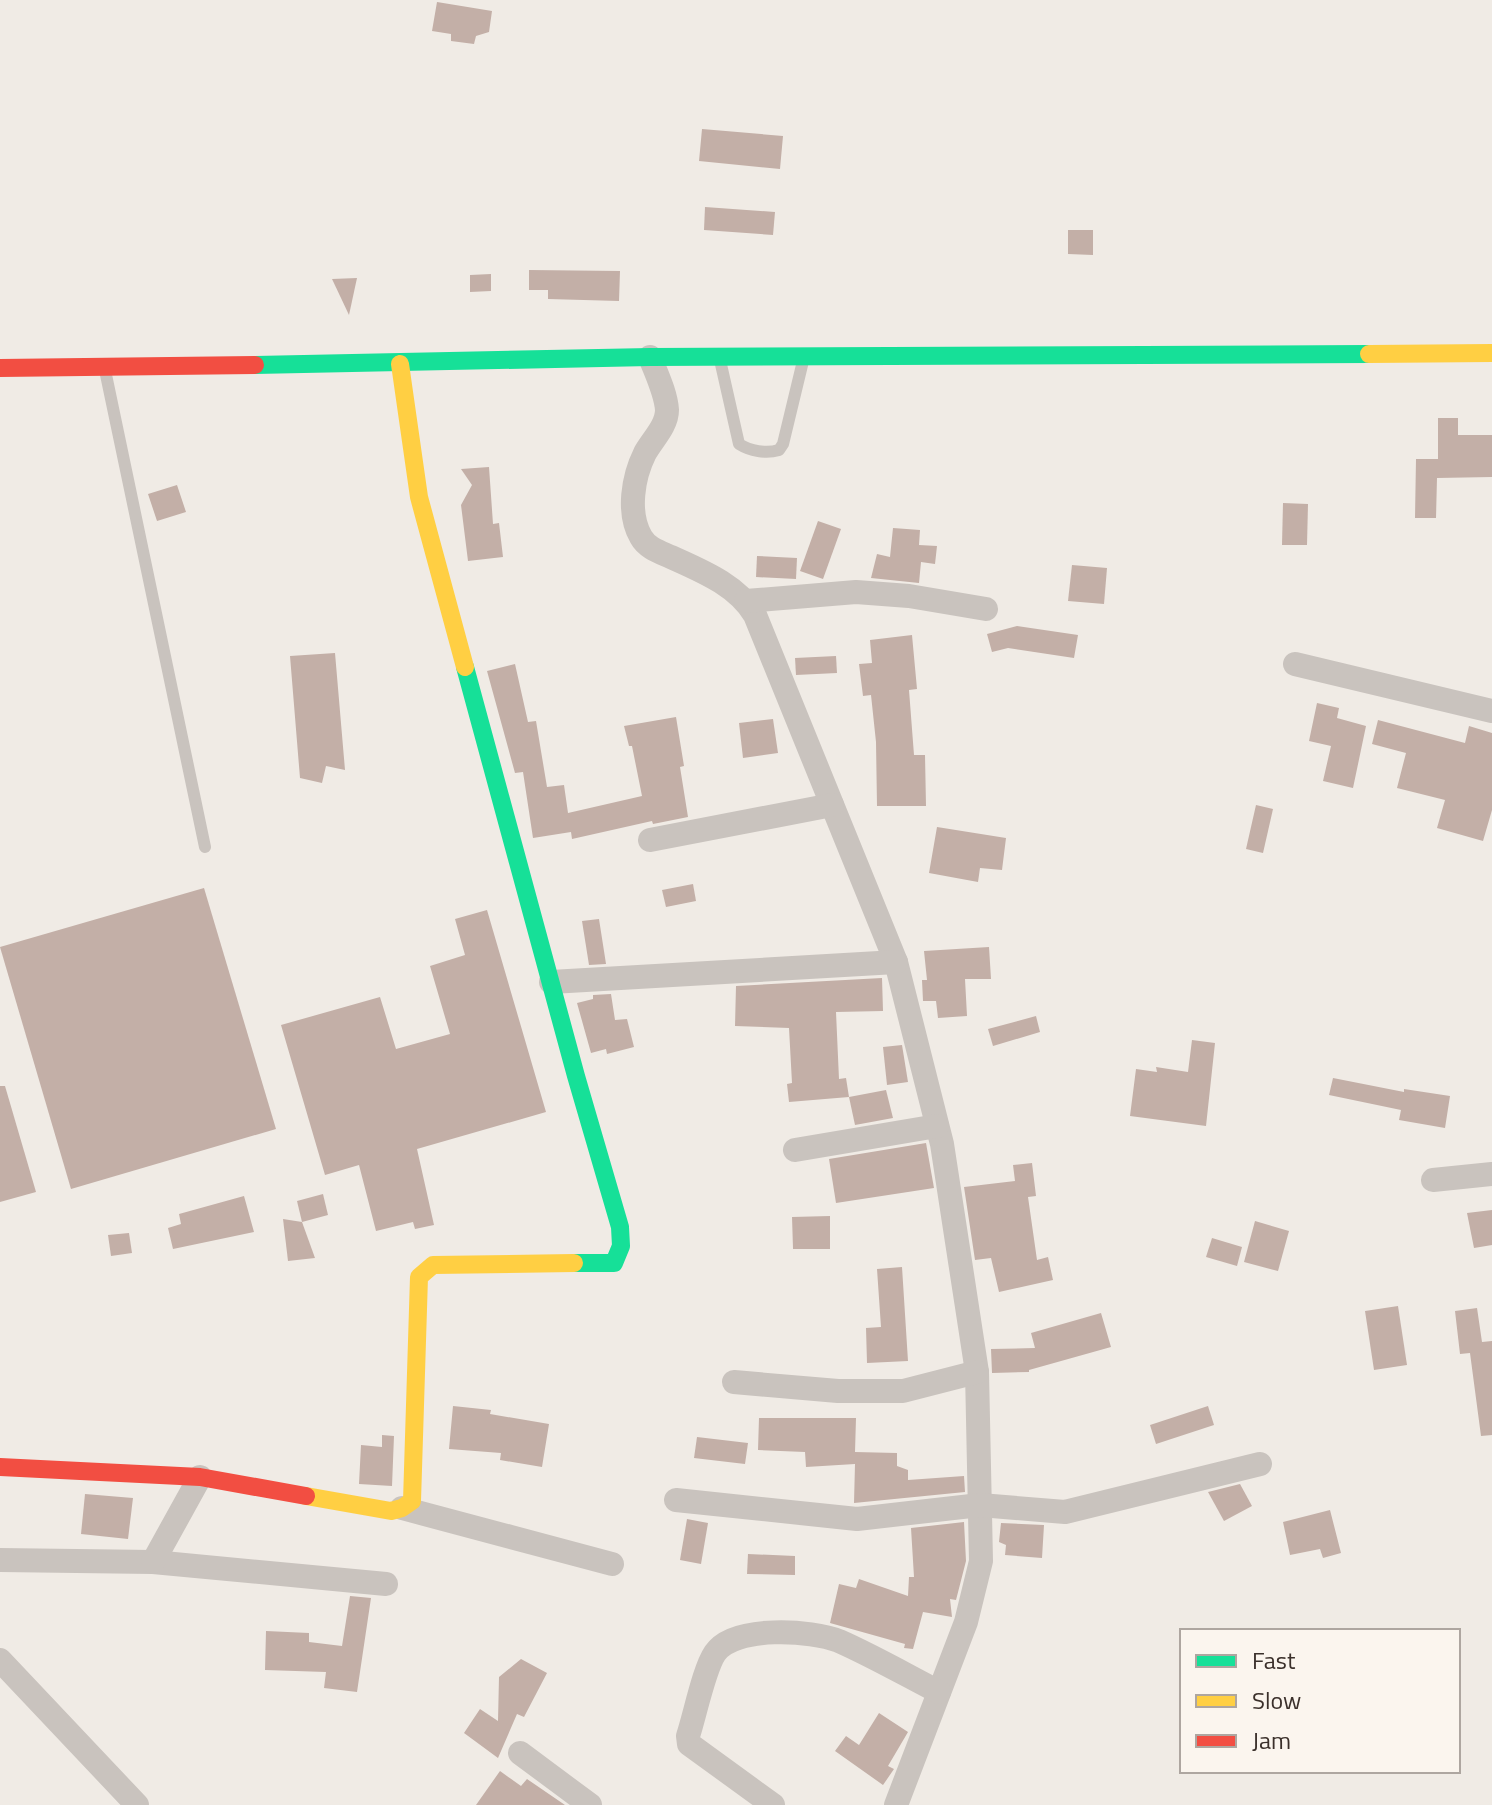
<svg xmlns="http://www.w3.org/2000/svg" width="1492" height="1805" viewBox="0 0 1492 1805" font-family="'Titillium Web',sans-serif">
	<style>
		.building { fill: #c3afa7 }
		.lines { fill: none; stroke-linecap: round; stroke-linejoin: round }
		.lane { stroke: #c9c3be; stroke-width: 12 }
		.street { stroke: #c9c3be; stroke-width: 24 }
		.fast { stroke: #16e098; stroke-width: 18 }
		.slow { stroke: #ffcf43; stroke-width: 18 }
		.jam { stroke: #f24e42; stroke-width: 18 }
	</style>
	<rect width="100%" height="100%" fill="#f0ebe5"/>
	<g class="building">
		<path d="M 437,2 L 492,11 L 489,32 L 476,36 L 474,44 L 451,41 L 451,34 L 432,31 Z"/>
		<path d="M 702,129 L 783,136 L 780,169 L 699,161 Z"/>
		<path d="M 705,207 L 775,212 L 773,235 L 704,230 Z"/>
		<path d="M 1068,230 L 1093,230 L 1093,255 L 1068,254 Z"/>
		<path d="M 529,270 L 620,271 L 619,301 L 548,299 L 548,290 L 529,290 Z"/>
		<path d="M 491,274 L 491,291 L 470,292 L 470,275 Z"/>
		<path d="M 357,278 L 349,315 L 332,279 Z"/>
		<path d="M 1438,418 L 1458,418 L 1458,435 L 1492,435 L 1492,477 L 1437,478 L 1436,518 L 1415,518 L 1416,459 L 1438,459 Z"/>
		<path d="M 489,467 L 493,524 L 499,523 L 503,557 L 468,561 L 461,505 L 472,485 L 461,469 Z"/>
		<path d="M 177,485 L 186,512 L 157,521 L 148,494 Z"/>
		<path d="M 1283,503 L 1308,504 L 1307,545 L 1282,545 Z"/>
		<path d="M 818,521 L 841,529 L 823,579 L 800,571 Z"/>
		<path d="M 893,528 L 920,530 L 919,545 L 937,546 L 935,564 L 921,562 L 919,583 L 871,578 L 877,554 L 890,557 Z"/>
		<path d="M 757,556 L 797,558 L 796,579 L 756,577 Z"/>
		<path d="M 1072,565 L 1107,568 L 1104,604 L 1068,601 Z"/>
		<path d="M 1017,626 L 1078,635 L 1074,658 L 1008,648 L 992,652 L 987,634 Z"/>
		<path d="M 912,635 L 917,689 L 909,690 L 914,755 L 925,755 L 926,806 L 877,806 L 876,742 L 871,695 L 863,696 L 859,664 L 872,663 L 870,640 Z"/>
		<path d="M 335,653 L 345,770 L 326,766 L 322,783 L 300,778 L 290,656 Z"/>
		<path d="M 836,656 L 837,673 L 796,675 L 795,658 Z"/>
		<path d="M 515,664 L 528,722 L 536,721 L 547,787 L 564,785 L 568,813 L 642,796 L 632,746 L 629,746 L 624,726 L 676,717 L 684,766 L 680,767 L 688,817 L 653,824 L 652,821 L 572,839 L 571,832 L 533,838 L 523,772 L 515,773 L 487,671 Z"/>
		<path d="M 1317,703 L 1339,708 L 1337,718 L 1366,726 L 1353,788 L 1323,781 L 1331,746 L 1309,741 Z"/>
		<path d="M 773,719 L 778,753 L 743,758 L 739,723 Z"/>
		<path d="M 1378,720 L 1465,743 L 1469,726 L 1492,733 L 1492,810 L 1483,841 L 1437,828 L 1445,800 L 1397,788 L 1406,753 L 1372,744 Z"/>
		<path d="M 1256,805 L 1273,809 L 1263,853 L 1246,849 Z"/>
		<path d="M 937,827 L 1006,838 L 1002,870 L 980,868 L 978,882 L 929,873 Z"/>
		<path d="M 693,884 L 696,901 L 666,907 L 662,890 Z"/>
		<path d="M 204,888 L 276,1129 L 71,1189 L 0,947 Z"/>
		<path d="M 487,910 L 546,1112 L 417,1149 L 434,1225 L 415,1229 L 413,1222 L 376,1231 L 359,1165 L 325,1175 L 281,1025 L 380,997 L 396,1049 L 450,1034 L 430,966 L 465,955 L 455,919 Z"/>
		<path d="M 599,919 L 606,964 L 589,965 L 582,921 Z"/>
		<path d="M 989,947 L 991,979 L 965,979 L 967,1016 L 938,1018 L 936,1001 L 923,1001 L 922,980 L 927,980 L 924,951 Z"/>
		<path d="M 882,978 L 883,1011 L 836,1012 L 839,1079 L 846,1078 L 849,1097 L 789,1102 L 787,1084 L 792,1083 L 789,1028 L 735,1026 L 736,986 Z"/>
		<path d="M 611,994 L 615,1020 L 627,1019 L 634,1047 L 607,1054 L 606,1049 L 591,1053 L 577,1003 L 593,999 L 593,995 Z"/>
		<path d="M 1036,1016 L 1040,1032 L 993,1046 L 988,1029 Z"/>
		<path d="M 1192,1040 L 1215,1043 L 1206,1126 L 1130,1116 L 1136,1069 L 1157,1072 L 1156,1067 L 1188,1072 Z"/>
		<path d="M 902,1045 L 908,1082 L 887,1085 L 883,1047 Z"/>
		<path d="M 1333,1078 L 1404,1092 L 1404,1089 L 1450,1096 L 1445,1128 L 1399,1120 L 1401,1110 L 1329,1095 Z"/>
		<path d="M 0,1086 L 5,1086 L 36,1192 L 0,1202 Z"/>
		<path d="M 886,1090 L 893,1118 L 855,1125 L 849,1097 Z"/>
		<path d="M 926,1143 L 934,1188 L 836,1203 L 829,1159 Z"/>
		<path d="M 1032,1163 L 1036,1196 L 1028,1197 L 1037,1260 L 1048,1257 L 1053,1280 L 999,1292 L 991,1258 L 975,1260 L 964,1187 L 1015,1181 L 1013,1165 Z"/>
		<path d="M 323,1194 L 328,1215 L 302,1222 L 297,1201 Z"/>
		<path d="M 244,1196 L 254,1232 L 173,1249 L 168,1228 L 181,1224 L 179,1214 Z"/>
		<path d="M 1492,1210 L 1492,1245 L 1474,1248 L 1467,1213 Z"/>
		<path d="M 830,1216 L 830,1249 L 793,1249 L 792,1217 Z"/>
		<path d="M 283,1219 L 302,1222 L 315,1258 L 288,1261 Z"/>
		<path d="M 1255,1221 L 1289,1231 L 1278,1271 L 1244,1262 Z"/>
		<path d="M 129,1233 L 132,1253 L 111,1256 L 108,1235 Z"/>
		<path d="M 1212,1238 L 1242,1247 L 1237,1266 L 1206,1257 Z"/>
		<path d="M 902,1267 L 908,1361 L 867,1363 L 866,1328 L 881,1327 L 877,1269 Z"/>
		<path d="M 1398,1306 L 1407,1365 L 1374,1370 L 1365,1311 Z"/>
		<path d="M 1477,1308 L 1482,1342 L 1492,1341 L 1492,1435 L 1481,1436 L 1470,1353 L 1460,1354 L 1455,1311 Z"/>
		<path d="M 1101,1313 L 1111,1347 L 1029,1370 L 1029,1372 L 992,1373 L 991,1349 L 1035,1348 L 1031,1333 Z"/>
		<path d="M 453,1406 L 491,1410 L 490,1414 L 549,1424 L 542,1467 L 500,1460 L 501,1453 L 449,1449 Z"/>
		<path d="M 1208,1406 L 1214,1425 L 1156,1444 L 1150,1425 Z"/>
		<path d="M 759,1418 L 856,1418 L 855,1452 L 897,1453 L 897,1466 L 908,1470 L 908,1480 L 964,1476 L 965,1492 L 854,1503 L 855,1464 L 806,1467 L 805,1452 L 758,1450 Z"/>
		<path d="M 382,1435 L 394,1436 L 392,1486 L 359,1484 L 361,1445 L 382,1447 Z"/>
		<path d="M 697,1437 L 748,1443 L 745,1464 L 694,1458 Z"/>
		<path d="M 1240,1484 L 1252,1506 L 1224,1521 L 1208,1492 Z"/>
		<path d="M 85,1494 L 133,1498 L 128,1539 L 81,1534 Z"/>
		<path d="M 1330,1510 L 1341,1553 L 1323,1558 L 1320,1549 L 1290,1555 L 1283,1522 Z"/>
		<path d="M 687,1519 L 708,1523 L 701,1564 L 680,1560 Z"/>
		<path d="M 964,1522 L 966,1561 L 956,1600 L 950,1599 L 952,1617 L 923,1612 L 913,1649 L 904,1648 L 905,1644 L 830,1623 L 839,1584 L 856,1588 L 859,1579 L 908,1596 L 909,1577 L 914,1577 L 911,1528 Z"/>
		<path d="M 1001,1523 L 1044,1525 L 1042,1558 L 1005,1555 L 1006,1545 L 999,1542 Z"/>
		<path d="M 748,1554 L 795,1556 L 795,1575 L 747,1574 Z"/>
		<path d="M 350,1596 L 371,1598 L 357,1692 L 324,1688 L 326,1672 L 265,1670 L 266,1631 L 309,1633 L 309,1642 L 342,1646 Z"/>
		<path d="M 521,1659 L 547,1673 L 524,1717 L 517,1714 L 498,1758 L 464,1733 L 480,1709 L 498,1721 L 499,1677 Z"/>
		<path d="M 879,1713 L 908,1732 L 888,1766 L 894,1769 L 883,1785 L 835,1751 L 846,1736 L 859,1745 Z"/>
		<path d="M 500,1771 L 521,1786 L 527,1779 L 565,1805 L 476,1805 Z"/>
	</g>
	<g class="lines">
		<g class="lane">
			<path d="M 720,360 L 739,444 C 750,451 766,454 779,450 L 783,444 L 803,361"/>
			<path d="M 105,370 L 205,847"/>
		</g>
		<g class="street">
			<path d="M 650,357 C 656,373 666,393 667,410 C 667,426 652,440 645,453 C 633,477 627,513 641,537 C 647,548 660,552 671,557 C 702,571 737,585 755,615 L 896,962 L 942,1144 L 977,1372 L 981,1561 L 966,1622 L 896,1805"/>
			<path d="M 746,601 L 856,592 L 909,596 L 986,609"/>
			<path d="M 1295,664 L 1492,711"/>
			<path d="M 650,840 L 832,805"/>
			<path d="M 551,982 L 896,962"/>
			<path d="M 795,1150 L 937,1126"/>
			<path d="M 1433,1180 L 1492,1174"/>
			<path d="M 734,1382 L 838,1391 L 903,1391 L 977,1372"/>
			<path d="M 676,1500 L 857,1519 L 980,1505 L 1065,1512 L 1260,1464"/>
			<path d="M 402,1508 L 612,1564"/>
			<path d="M 0,1560 L 153,1562 L 386,1584"/>
			<path d="M 153,1562 L 200,1477"/>
			<path d="M 0,1660 L 137,1805"/>
			<path d="M 520,1753 L 590,1805"/>
			<path d="M 773,1805 L 689,1744 L 688,1736 C 695,1715 704,1669 715,1653 C 734,1625 812,1630 839,1641 C 873,1656 906,1675 939,1692"/>
		</g>
		<g class="fast">
			<path d="M 255,365 L 650,357 L 1369,354"/>
			<path d="M 465,667 L 576,1076 L 620,1227 L 621,1246 L 614,1263 L 574,1263"/>
		</g>
		<g class="slow">
			<path d="M 1369,354 L 1492,353"/>
			<path d="M 400,364 L 419,497 L 465,667"/>
			<path d="M 306,1496 L 391,1511 L 402,1508 L 412,1501 L 419,1277 L 433,1265 L 574,1263"/>
		</g>
		<g class="jam">
			<path d="M 0,368 L 255,365"/>
			<path d="M 0,1467 L 200,1477 L 306,1496"/>
		</g>
	</g>
	<rect x="1180" y="1629" width="280" height="144" fill="#fbf5ee" stroke="#aea6a0" stroke-width="2"/>
	<rect x="1196" y="1655" width="40" height="12" fill="#16e098" stroke="#aea6a0" stroke-width="2"/>
	<text x="1252" y="1669" font-size="24" fill="#3b302b">Fast</text>
	<rect x="1196" y="1695" width="40" height="12" fill="#ffcf43" stroke="#aea6a0" stroke-width="2"/>
	<text x="1252" y="1709" font-size="24" fill="#3b302b">Slow</text>
	<rect x="1196" y="1735" width="40" height="12" fill="#f24e42" stroke="#aea6a0" stroke-width="2"/>
	<text x="1252" y="1749" font-size="24" fill="#3b302b">Jam</text>
</svg>
